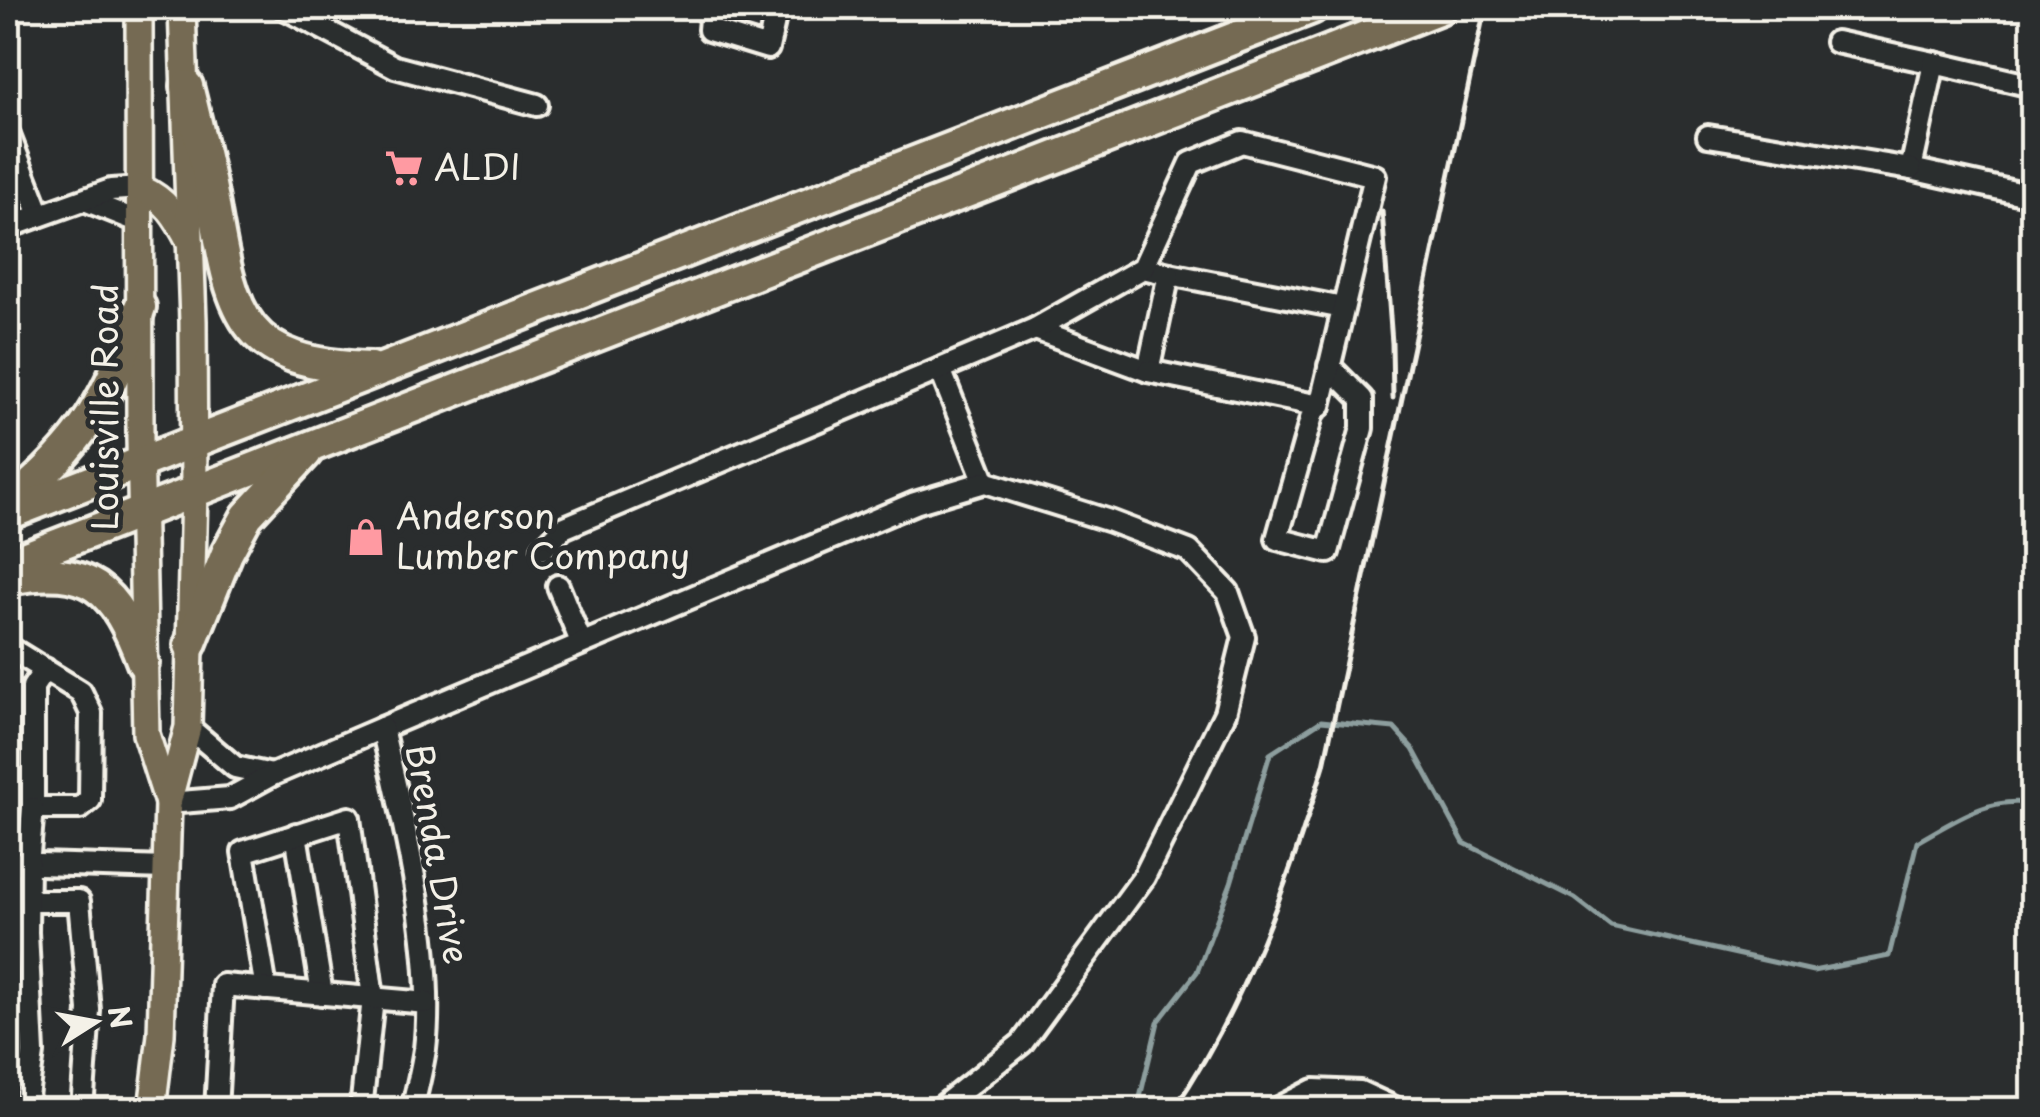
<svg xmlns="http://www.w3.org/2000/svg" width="2040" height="1117" viewBox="0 0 2040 1117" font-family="'Playpen Sans',sans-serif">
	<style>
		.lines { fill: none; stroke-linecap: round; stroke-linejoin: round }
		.stream { stroke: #8d9e9e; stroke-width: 5 }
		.minor-casing { stroke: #f4f1e8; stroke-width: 28 }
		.major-casing { stroke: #f4f1e8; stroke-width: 32 }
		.highway-casing { stroke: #f4f1e8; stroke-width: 38 }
		.minor { stroke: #2a2d2e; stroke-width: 20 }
		.major { stroke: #756b52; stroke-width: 25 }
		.highway { stroke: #756b52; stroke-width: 30 }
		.rail { stroke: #f4f1e8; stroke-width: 5 }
		.labels { text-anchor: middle; stroke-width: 10; stroke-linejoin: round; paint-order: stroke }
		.poi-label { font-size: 35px; fill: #f4f1e8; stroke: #2a2d2e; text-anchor: start }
		.street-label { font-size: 35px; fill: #f4f1e8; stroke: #2a2d2e }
	</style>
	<rect width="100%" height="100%" fill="#2a2d2e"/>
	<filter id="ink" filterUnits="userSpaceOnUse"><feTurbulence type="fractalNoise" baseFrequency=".01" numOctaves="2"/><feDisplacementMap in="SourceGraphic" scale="20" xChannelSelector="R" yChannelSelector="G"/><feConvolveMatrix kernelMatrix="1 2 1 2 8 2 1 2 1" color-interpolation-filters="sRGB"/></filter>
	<g filter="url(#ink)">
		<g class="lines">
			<path class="stream" d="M 1137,1110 L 1158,1022 L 1197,972 L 1231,883 L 1270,754 L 1321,721 L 1394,728 L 1413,749 L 1464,843 L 1575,898 L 1611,926 L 1813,971 L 1889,956 L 1917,842 C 1953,822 1990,795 2032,804"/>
			<g class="minor-casing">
				<g id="minor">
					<path d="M 284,8 L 395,67 L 537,105"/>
					<path d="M 711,8 L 709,30 L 768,48 L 777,8"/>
					<path d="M 1836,42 L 1934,63"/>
					<path d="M 2032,86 L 1934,63 L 1911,169 L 2032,196"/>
					<path d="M 8,133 L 40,215"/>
					<path d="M 1708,136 L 1911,169"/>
					<path d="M 87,201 L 140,222"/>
					<path d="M 8,227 L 111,190 L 140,188"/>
					<path d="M 1169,274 L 1343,308"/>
					<path d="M 1035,329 L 1148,371 L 1169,274 L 1143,268"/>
					<path d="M 940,369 L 985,482"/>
					<path d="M 1315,405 L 1277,539 L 1328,552 L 1362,428 L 1362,399 L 1329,366"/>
					<path d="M 543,549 L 563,528 L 1035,329 L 1143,268 L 1191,163 L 1242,142 L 1375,176 L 1320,406 L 1148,371"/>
					<path d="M 558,586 L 581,642"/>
					<path d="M 8,647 L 81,692 L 91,713 L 90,800 L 80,808 L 33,808 L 33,687 L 45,669"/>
					<path d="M 188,727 L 235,767 L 272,775"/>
					<path d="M 382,728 L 915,503 L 985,482 L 1110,521 L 1189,551 L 1228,592 L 1244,637 L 1225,713 L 1144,877 L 1022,1043 L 938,1110"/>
					<path d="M 168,803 L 230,798 L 272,775 L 382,728 C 404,821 436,954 425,1049 C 422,1069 417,1089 412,1110"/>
					<path d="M 296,834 L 322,994"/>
					<path d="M 8,863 L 166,868"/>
					<path d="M 28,901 L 79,901 L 89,1010 L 82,1110"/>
					<path d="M 266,989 L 243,852 L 349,818 L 373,998 L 361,1110"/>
					<path d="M 25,1110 L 33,1053 L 27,932 L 28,864 L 33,808"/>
					<path d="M 216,1110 L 223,985 L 427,1003"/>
					<path d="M 1275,1110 L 1314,1090 L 1360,1092 L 1399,1110"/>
				</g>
			</g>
			<g class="major-casing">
				<g id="major">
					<path d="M 139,8 L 140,438 L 146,734 L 168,803"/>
					<path d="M 140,188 C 167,200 177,217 190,242"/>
					<path d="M 152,1110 L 161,1035 L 168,803 L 188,727 L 194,491 L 193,321 L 182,8"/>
				</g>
			</g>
			<g class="highway-casing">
				<g id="highway">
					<path d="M 187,86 C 197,126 207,166 214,206 C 233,319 243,364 371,368"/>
					<path d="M 8,505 C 85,441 108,401 140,307"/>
					<path d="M 8,514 L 1312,8"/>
					<path d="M 8,564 L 1440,8"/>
					<path d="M 8,579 C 90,563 115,588 143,663"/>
					<path d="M 190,645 L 227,553 L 247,516 L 306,453"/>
				</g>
			</g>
			<use href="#minor" class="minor"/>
			<use href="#major" class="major"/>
			<use href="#highway" class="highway"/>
			<g class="rail">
				<path d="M 1382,211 L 1392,343 L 1393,398"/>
				<path d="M 1173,1110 C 1243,1009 1289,881 1324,765 L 1485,8"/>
			</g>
		</g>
	</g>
	<defs>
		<g id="supermarket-bare" transform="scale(3)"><path d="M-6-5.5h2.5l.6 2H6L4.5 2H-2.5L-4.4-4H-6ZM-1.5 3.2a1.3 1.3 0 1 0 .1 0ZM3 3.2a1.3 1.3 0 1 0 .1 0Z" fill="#ff9aa2" stroke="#2a2d2e" stroke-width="2.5" paint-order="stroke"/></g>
		<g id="shop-bare" transform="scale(3)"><path d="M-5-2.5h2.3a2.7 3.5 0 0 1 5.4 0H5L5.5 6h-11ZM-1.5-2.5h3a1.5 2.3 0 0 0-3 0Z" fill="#ff9aa2" stroke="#2a2d2e" stroke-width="2.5" paint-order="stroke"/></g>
	</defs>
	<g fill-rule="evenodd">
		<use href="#supermarket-bare" x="404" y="168"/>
		<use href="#shop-bare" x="366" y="537"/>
	</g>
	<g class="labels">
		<g class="poi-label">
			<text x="434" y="180">ALDI</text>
			<text x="396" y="529">Anderson<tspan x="396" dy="40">Lumber Company</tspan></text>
		</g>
		<g class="street-label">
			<text transform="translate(106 407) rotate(-90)" y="12">Louisville Road</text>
			<text transform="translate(437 854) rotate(80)" y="12">Brenda Drive</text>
		</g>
	</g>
	<rect width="2040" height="1117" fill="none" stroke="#2a2d2e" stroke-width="40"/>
	<rect x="20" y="20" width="2000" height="1077" fill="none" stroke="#f4f1e8" stroke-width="4" filter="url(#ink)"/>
	<g transform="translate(95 1022) rotate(79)" stroke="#2a2d2e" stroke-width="8" paint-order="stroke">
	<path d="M0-8L18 38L0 25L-18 38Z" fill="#f4f1e8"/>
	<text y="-15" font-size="28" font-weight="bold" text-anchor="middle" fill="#f4f1e8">N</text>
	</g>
</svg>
